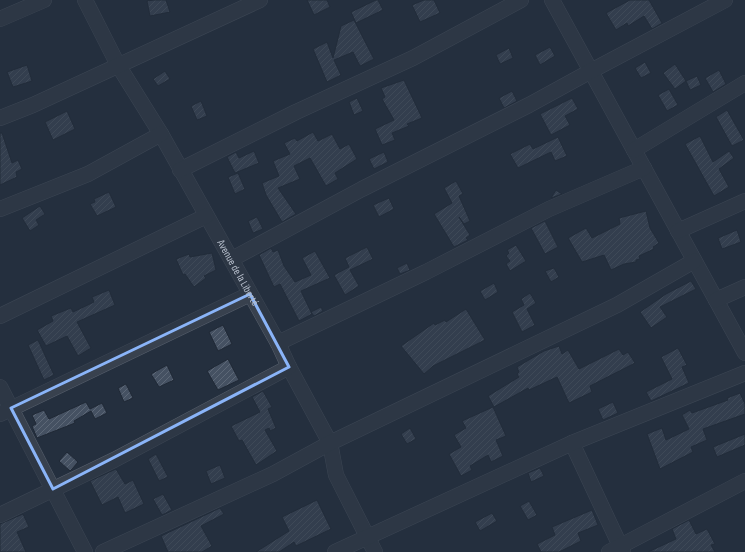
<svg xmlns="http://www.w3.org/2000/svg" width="745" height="552" viewBox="0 0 745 552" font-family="'Sofia Sans Condensed',sans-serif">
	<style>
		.building { fill: url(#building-hatch); stroke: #1f2835 }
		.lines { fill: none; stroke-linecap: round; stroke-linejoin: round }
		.minor-casing { stroke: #565f6c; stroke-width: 16 }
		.minor { stroke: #38414e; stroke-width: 15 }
		.marked { fill: none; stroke: #8ab4f8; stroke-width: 3; stroke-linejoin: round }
		.labels { text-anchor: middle; stroke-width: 3; stroke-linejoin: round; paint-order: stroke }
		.street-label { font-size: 11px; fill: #b4bcc9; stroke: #1d2633 }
	</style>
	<defs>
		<pattern id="building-hatch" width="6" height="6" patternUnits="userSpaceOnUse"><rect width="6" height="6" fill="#455162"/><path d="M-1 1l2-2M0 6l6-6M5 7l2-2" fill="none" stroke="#5d6877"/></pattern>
	</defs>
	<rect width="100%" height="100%" fill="#242f3e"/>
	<g class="building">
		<path d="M 154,0 L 166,0 L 170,12 L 150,16 L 147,1 Z"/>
		<path d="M 307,0 L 327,0 L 330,7 L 314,15 Z"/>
		<path d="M 376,0 L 378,0 L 383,10 L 356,23 L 351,12 Z"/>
		<path d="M 424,0 L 434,0 L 440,13 L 420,22 L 412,5 Z"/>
		<path d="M 630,0 L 649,0 L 662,23 L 652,29 L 644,16 L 628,26 L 627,23 L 616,30 L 606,13 Z"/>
		<path d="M 354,20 L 374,59 L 360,66 L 353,52 L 334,60 L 341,75 L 327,82 L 313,49 L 327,42 L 333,58 L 341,26 Z"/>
		<path d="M 550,47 L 555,56 L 540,65 L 535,55 Z"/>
		<path d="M 509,48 L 513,58 L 500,64 L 496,55 Z"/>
		<path d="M 645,62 L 651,73 L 641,78 L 635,68 Z"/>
		<path d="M 675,64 L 686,81 L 675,89 L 663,73 Z"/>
		<path d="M 27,65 L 32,81 L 13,87 L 7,72 Z"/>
		<path d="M 719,70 L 726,84 L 713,92 L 705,78 Z"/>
		<path d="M 165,71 L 170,79 L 158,86 L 153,79 Z"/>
		<path d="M 697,76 L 701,85 L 690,90 L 686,81 Z"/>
		<path d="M 404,80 L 422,118 L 407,124 L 409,126 L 392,133 L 395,140 L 382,145 L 375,129 L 394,120 L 382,99 L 385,97 L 381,88 Z"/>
		<path d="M 669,89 L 678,105 L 667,111 L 658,95 Z"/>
		<path d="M 512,91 L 517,101 L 504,108 L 499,98 Z"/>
		<path d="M 357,98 L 363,111 L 354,115 L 349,102 Z"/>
		<path d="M 572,98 L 578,109 L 565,116 L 570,125 L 551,135 L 540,114 Z"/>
		<path d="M 201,101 L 207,116 L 197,120 L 191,106 Z"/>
		<path d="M 727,110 L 744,140 L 732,146 L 716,117 Z"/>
		<path d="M 67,111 L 75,129 L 53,140 L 45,122 Z"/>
		<path d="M 313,132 L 318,141 L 332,134 L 340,149 L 349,144 L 357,159 L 335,173 L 338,179 L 326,186 L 310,158 L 294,166 L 300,179 L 278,188 L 296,214 L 282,222 L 266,195 L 262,183 L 279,176 L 273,161 L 290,154 L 284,143 L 295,138 L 297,141 Z"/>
		<path d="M 0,133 L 2,133 L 12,163 L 18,160 L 22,169 L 16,172 L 17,177 L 0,185 Z"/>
		<path d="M 700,136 L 713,162 L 729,151 L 734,158 L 719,169 L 729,187 L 714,196 L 685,144 Z"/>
		<path d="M 558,137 L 567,156 L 555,161 L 551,152 L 518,168 L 510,154 L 530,144 L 533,149 Z"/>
		<path d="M 254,151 L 259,163 L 235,173 L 227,157 L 236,152 L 239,158 Z"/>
		<path d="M 384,152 L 388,162 L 374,169 L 369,159 Z"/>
		<path d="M 238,173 L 245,189 L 235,194 L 228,177 Z"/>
		<path d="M 456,181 L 463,194 L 459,196 L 470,221 L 464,224 L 459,217 L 470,235 L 466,238 L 468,240 L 454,247 L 434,214 L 452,203 L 444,188 Z"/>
		<path d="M 556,190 L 562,194 L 551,198 Z"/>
		<path d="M 109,192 L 116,207 L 97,216 L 90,204 L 95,202 L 94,199 Z"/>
		<path d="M 389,198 L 394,209 L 379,217 L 373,205 Z"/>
		<path d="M 40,206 L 45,214 L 36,220 L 39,225 L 30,231 L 22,218 Z"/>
		<path d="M 646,211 L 650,228 L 659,243 L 653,247 L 654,249 L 639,256 L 640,259 L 636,260 L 636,262 L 624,264 L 611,270 L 604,255 L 582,262 L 568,238 L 586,228 L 592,238 L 620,224 L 619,218 Z"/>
		<path d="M 257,217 L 263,229 L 253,233 L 248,221 Z"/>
		<path d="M 545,221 L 558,247 L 545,254 L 531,228 Z"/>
		<path d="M 737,230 L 741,242 L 722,249 L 718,238 Z"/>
		<path d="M 516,245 L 526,261 L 510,271 L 506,264 L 510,261 L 506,256 L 509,253 L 507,250 Z"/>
		<path d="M 367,247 L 373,259 L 350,270 L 359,286 L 345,295 L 334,275 L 349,267 L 345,258 Z"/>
		<path d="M 271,248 L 273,252 L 278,250 L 284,266 L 295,282 L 311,275 L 302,258 L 315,251 L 330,278 L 301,291 L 312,314 L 299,321 L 280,284 L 274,287 L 259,255 Z"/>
		<path d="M 212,253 L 216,270 L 204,276 L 206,278 L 194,287 L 185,274 L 183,275 L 176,259 L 189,254 L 190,257 Z"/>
		<path d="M 407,263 L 410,270 L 400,274 L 397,268 Z"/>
		<path d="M 554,268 L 559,277 L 551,282 L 545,271 Z"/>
		<path d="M 691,281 L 696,289 L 660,307 L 667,317 L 651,328 L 640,312 L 666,294 Z"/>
		<path d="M 494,283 L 498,292 L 485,300 L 480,291 Z"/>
		<path d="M 109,290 L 115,305 L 77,322 L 91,348 L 78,356 L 67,336 L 46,346 L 37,330 L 53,321 L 51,316 L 71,308 L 73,312 L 94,302 L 92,297 Z"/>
		<path d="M 530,293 L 536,303 L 527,309 L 535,325 L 522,332 L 512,312 L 524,305 L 521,299 Z"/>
		<path d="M 321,307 L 323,311 L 314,316 L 311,312 Z"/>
		<path d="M 466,309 L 485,340 L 433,366 L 424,374 L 401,346 L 434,323 L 435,325 L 445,320 L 446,322 Z"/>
		<path d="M 223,325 L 232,344 L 218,351 L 209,332 Z"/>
		<path d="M 38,340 L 54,375 L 44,380 L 28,345 Z"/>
		<path d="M 559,346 L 562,354 L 568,350 L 579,369 L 619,349 L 623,355 L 628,352 L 635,363 L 590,386 L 592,392 L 569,403 L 557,377 L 529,390 L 528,388 L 494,407 L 488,396 L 519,377 L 517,374 L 519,372 L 517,367 L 544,351 Z"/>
		<path d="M 678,348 L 687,365 L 682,367 L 689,383 L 651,401 L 646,392 L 672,379 L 661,357 Z"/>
		<path d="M 228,359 L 239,380 L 218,390 L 207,371 Z"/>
		<path d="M 167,365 L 174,380 L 159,387 L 151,374 Z"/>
		<path d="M 126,384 L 133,398 L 124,402 L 118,388 Z"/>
		<path d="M 263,391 L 272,407 L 268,409 L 276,428 L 270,431 L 269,428 L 265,430 L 277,451 L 256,465 L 242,440 L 239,441 L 231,426 L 260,412 L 252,397 Z"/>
		<path d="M 740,393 L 745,404 L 745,414 L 703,429 L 707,440 L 691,447 L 693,452 L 660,469 L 647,434 L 662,428 L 666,440 L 689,429 L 682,415 L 690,410 L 692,413 L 728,400 L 727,398 Z"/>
		<path d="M 86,402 L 90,409 L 102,403 L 107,413 L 95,419 L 91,411 L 74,421 L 75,423 L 37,438 L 32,426 L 36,424 L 32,415 L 44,410 L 49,419 Z"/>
		<path d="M 613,402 L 618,413 L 603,420 L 598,409 Z"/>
		<path d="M 493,407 L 506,436 L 496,440 L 503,456 L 491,462 L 488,455 L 470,466 L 472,470 L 461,476 L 449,454 L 461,447 L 454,435 L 466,428 L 462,421 Z"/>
		<path d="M 410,428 L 416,439 L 407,444 L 401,434 Z"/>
		<path d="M 745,434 L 745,445 L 717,457 L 713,447 Z"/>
		<path d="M 67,452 L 78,462 L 70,471 L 59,461 Z"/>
		<path d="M 156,454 L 168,477 L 159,481 L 148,459 Z"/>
		<path d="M 220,465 L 225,478 L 211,484 L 206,471 Z"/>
		<path d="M 540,468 L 544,476 L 531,482 L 528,473 Z"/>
		<path d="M 116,469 L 125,484 L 133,480 L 144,504 L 125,513 L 118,497 L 102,505 L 90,481 Z"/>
		<path d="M 163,494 L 172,510 L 162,515 L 153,499 Z"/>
		<path d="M 317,500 L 331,529 L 296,546 L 294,542 L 279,552 L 256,552 L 289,531 L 282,517 Z"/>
		<path d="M 529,501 L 537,515 L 528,520 L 520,506 Z"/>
		<path d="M 220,508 L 224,514 L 201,526 L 212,546 L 202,552 L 168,552 L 161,536 Z"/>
		<path d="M 592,510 L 598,525 L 578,533 L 581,541 L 559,552 L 541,552 L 537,544 L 555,535 L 552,527 Z"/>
		<path d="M 492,513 L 497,521 L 480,531 L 475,522 Z"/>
		<path d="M 23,514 L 29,527 L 17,532 L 26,552 L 0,552 L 0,524 Z"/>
		<path d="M 689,520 L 696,534 L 707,529 L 715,544 L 711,545 L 715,552 L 648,552 L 676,539 L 672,529 Z"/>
	</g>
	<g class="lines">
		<g class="minor-casing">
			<g id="minor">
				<path id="s1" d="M 85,0 L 118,65 L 161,134 L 278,343 L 289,367 L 330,443 L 336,475 L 375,552"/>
				<path d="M 552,0 L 745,353"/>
				<path d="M 0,19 L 44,0"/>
				<path d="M 0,118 L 33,105 L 260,0"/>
				<path d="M 634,150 L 745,83"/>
				<path d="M 180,170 L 296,112 L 413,58 L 521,0"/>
				<path d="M 0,209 L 88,174 L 161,134"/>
				<path d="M 678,231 L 745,201"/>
				<path d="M 232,259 L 362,189 L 529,105 L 591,71 L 725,0"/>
				<path d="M 716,300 L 745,287"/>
				<path d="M 0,316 L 206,216"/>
				<path d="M 278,343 L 426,272 L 549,209 L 644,168"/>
				<path d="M 0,387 L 85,552"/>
				<path d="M 0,414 L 250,294"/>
				<path d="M 572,443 L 623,552"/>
				<path d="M 0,515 L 114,460 L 289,367"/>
				<path d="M 103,552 L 273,474 L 330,443 L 617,305 L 694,261"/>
				<path d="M 335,552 L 572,443 L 745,373"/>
				<path d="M 609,552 L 745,481"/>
			</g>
		</g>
		<use href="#minor" class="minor"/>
	</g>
	<path d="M0 0H745V552H0ZM 250,294 L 289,367 L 53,489 L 11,408 Z" fill="#242f3e" fill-opacity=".55" fill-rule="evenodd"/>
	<path class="marked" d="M 250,294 L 289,367 L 53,489 L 11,408 Z"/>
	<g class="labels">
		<g class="street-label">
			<text dy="4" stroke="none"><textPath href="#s1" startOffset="313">Avenue de la Liberté</textPath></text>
		</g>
	</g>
</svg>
